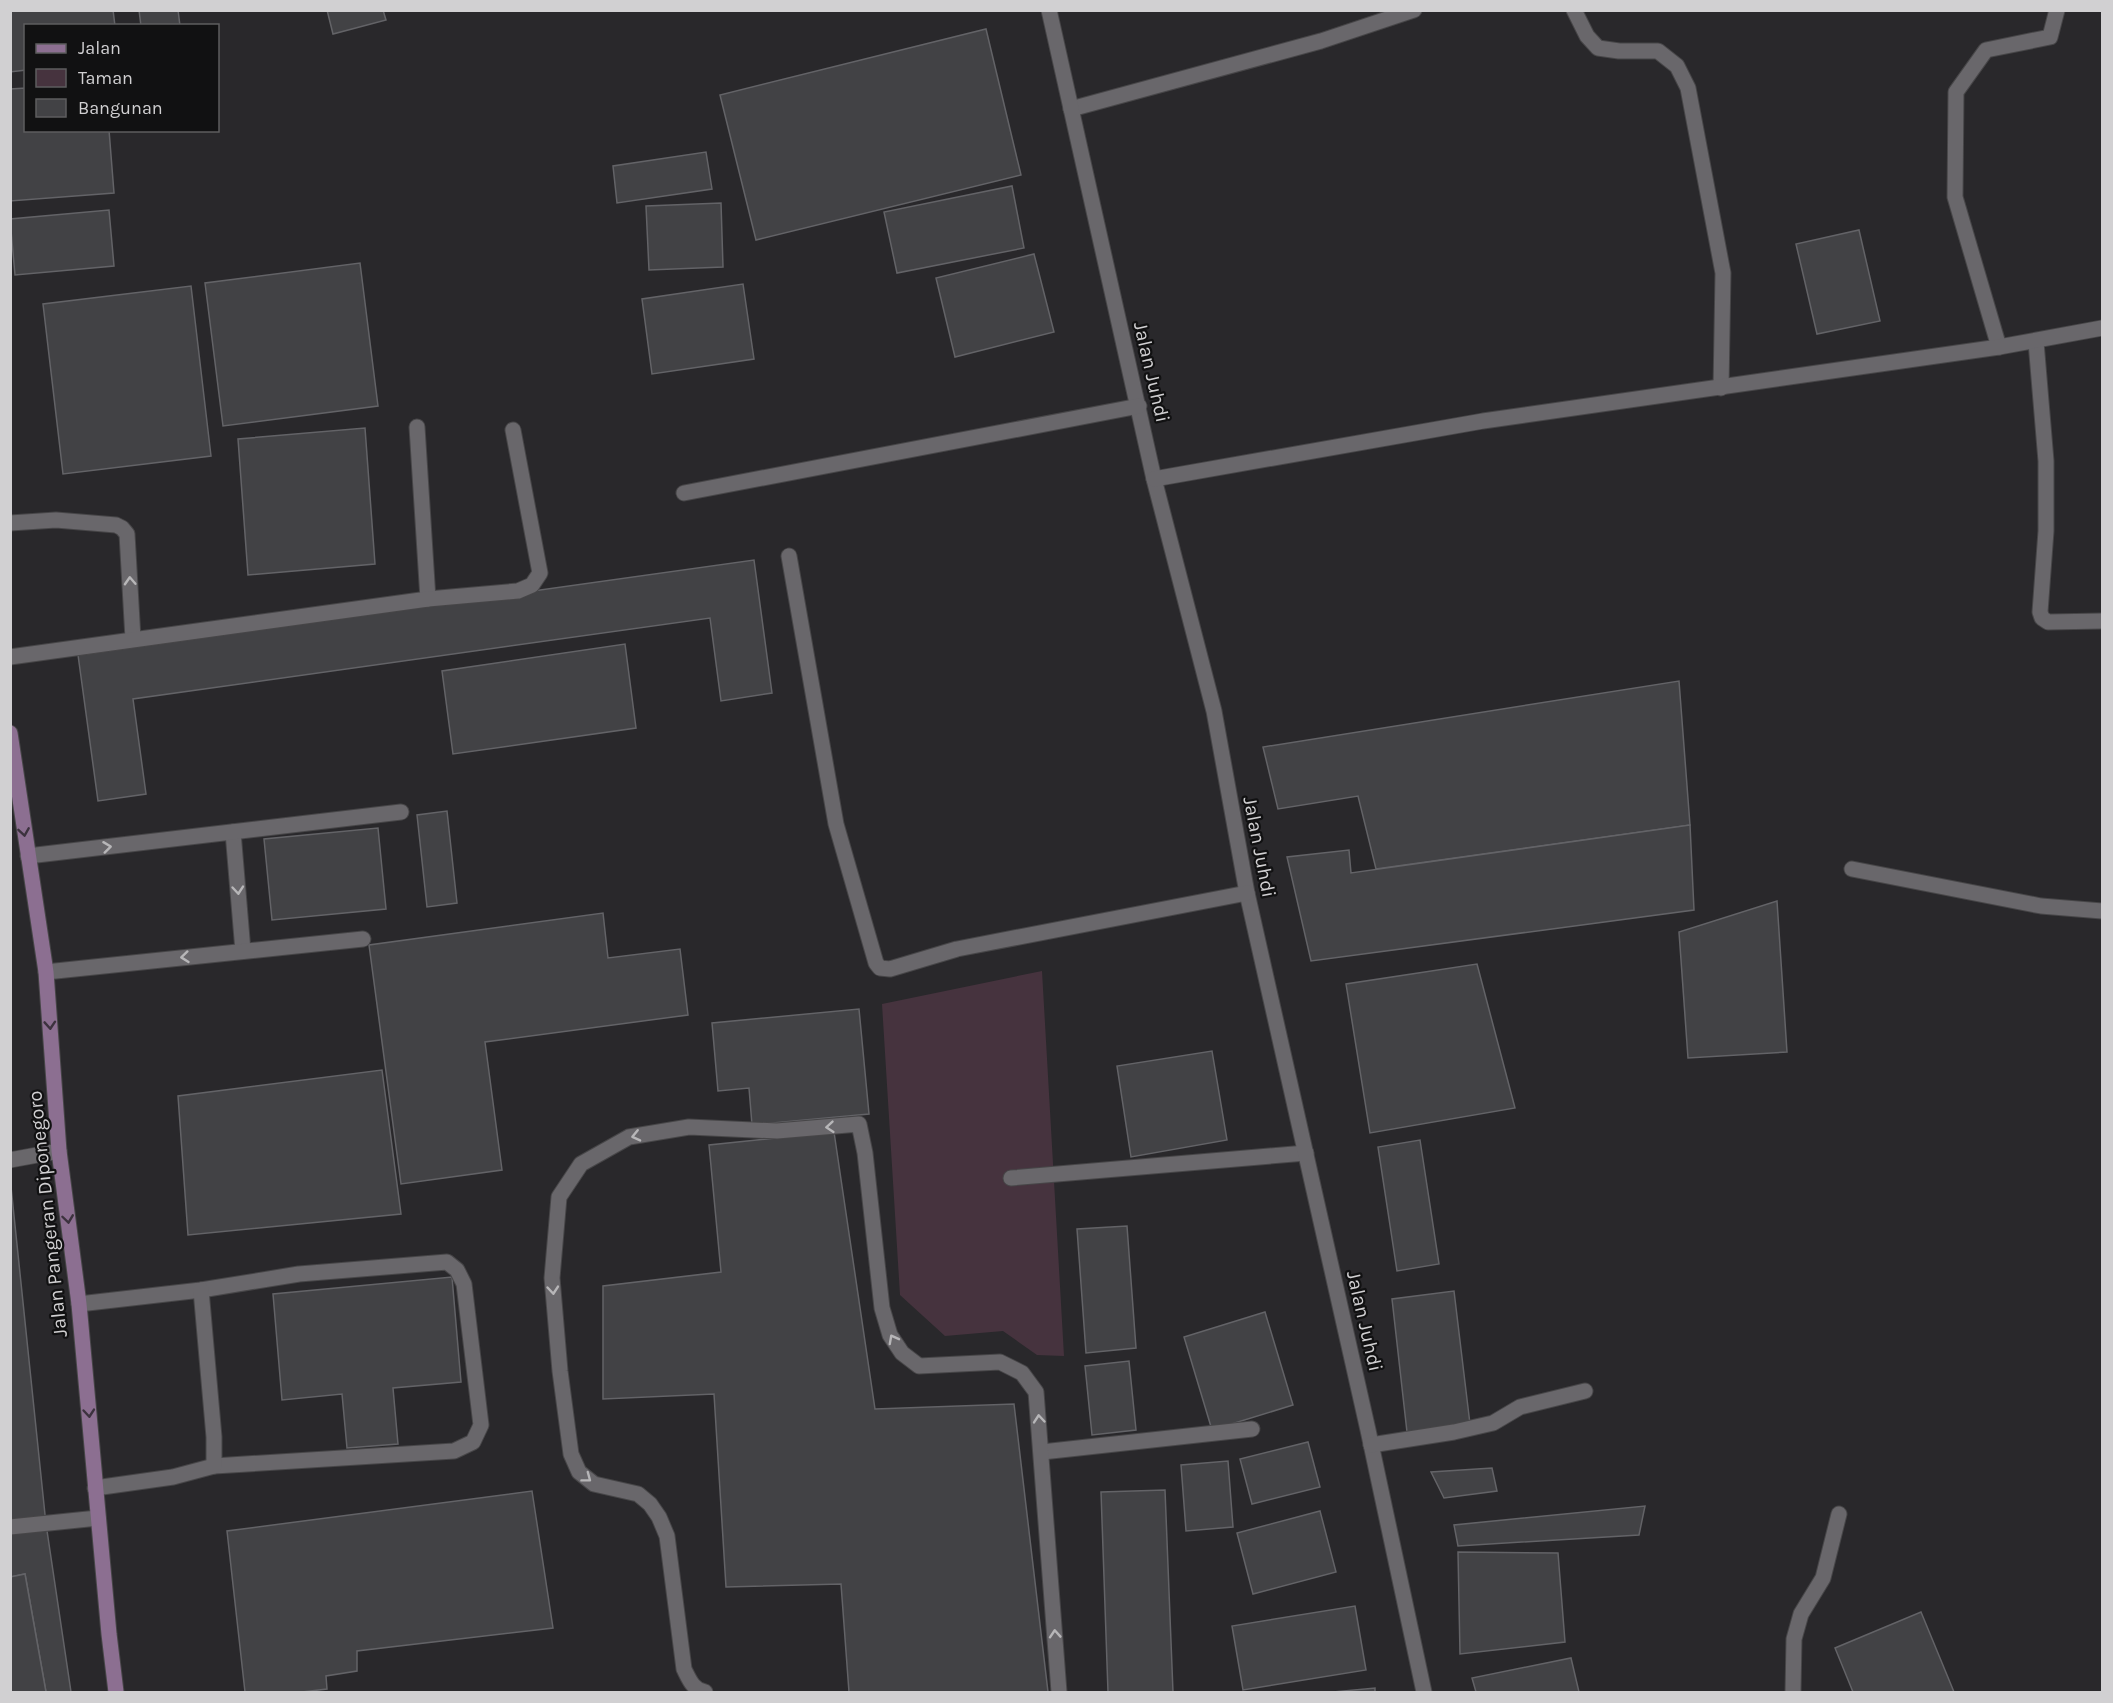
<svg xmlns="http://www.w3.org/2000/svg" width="2113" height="1703" viewBox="0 0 2113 1703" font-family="Karla,sans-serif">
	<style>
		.green { fill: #46333e }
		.building { fill: #424245; stroke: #636367; stroke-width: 1.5 }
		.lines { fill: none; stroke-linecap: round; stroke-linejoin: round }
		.lane-casing { stroke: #474648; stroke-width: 17 }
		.street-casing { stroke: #474648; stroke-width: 17 }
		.secondary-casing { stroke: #474648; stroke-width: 17 }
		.lane { stroke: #69676b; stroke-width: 15 }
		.street { stroke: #69676b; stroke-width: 15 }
		.secondary { stroke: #8c6f91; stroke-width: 15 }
		.oneway { stroke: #b7b6b8 }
		.oneway2 { stroke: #3c323e }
		.labels { text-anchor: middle; stroke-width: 4.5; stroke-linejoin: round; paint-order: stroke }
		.street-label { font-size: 20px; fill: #d1d0d2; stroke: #111112 }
	</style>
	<rect width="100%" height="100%" fill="#29282b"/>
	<path class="green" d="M 1042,971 L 1064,1356 L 1037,1355 L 1003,1331 L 945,1336 L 900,1295 L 882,1004 Z"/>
	<g class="building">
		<path d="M 10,10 L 113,10 L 115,26 L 26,26 L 26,70 L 10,72 Z"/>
		<path d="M 139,10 L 178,10 L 180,26 L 141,26 Z"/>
		<path d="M 327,10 L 383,10 L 386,20 L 333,34 Z"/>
		<path d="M 986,29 L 1021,175 L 756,240 L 720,95 Z"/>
		<path d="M 26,88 L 26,130 L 109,130 L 114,193 L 10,201 L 10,89 Z"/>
		<path d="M 706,152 L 712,189 L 617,203 L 613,166 Z"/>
		<path d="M 1012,186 L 1024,248 L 897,273 L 884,212 Z"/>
		<path d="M 721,203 L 723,267 L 649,270 L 646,206 Z"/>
		<path d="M 109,210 L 114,266 L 15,275 L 10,219 Z"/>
		<path d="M 1859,230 L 1880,321 L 1817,334 L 1796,244 Z"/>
		<path d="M 1034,254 L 1054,332 L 955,357 L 936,278 Z"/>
		<path d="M 360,263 L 378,406 L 223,426 L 205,283 Z"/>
		<path d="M 743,284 L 754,359 L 652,374 L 642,299 Z"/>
		<path d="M 191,286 L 211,456 L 63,474 L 43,304 Z"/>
		<path d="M 365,428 L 375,564 L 248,575 L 238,439 Z"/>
		<path d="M 754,560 L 772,693 L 721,701 L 710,618 L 133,699 L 146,794 L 98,801 L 78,655 Z"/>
		<path d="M 625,644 L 636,728 L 453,754 L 442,671 Z"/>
		<path d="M 1679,681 L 1690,825 L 1376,869 L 1358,796 L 1278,809 L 1263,747 Z"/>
		<path d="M 447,811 L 457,903 L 427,907 L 417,815 Z"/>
		<path d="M 1690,825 L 1694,910 L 1311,961 L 1287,857 L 1349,850 L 1351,873 Z"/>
		<path d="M 378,828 L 386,909 L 272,920 L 264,839 Z"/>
		<path d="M 1777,901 L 1787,1052 L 1688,1058 L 1679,932 Z"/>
		<path d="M 603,913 L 608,958 L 680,949 L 688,1015 L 485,1042 L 502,1170 L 401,1184 L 369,945 Z"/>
		<path d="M 1477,964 L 1515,1108 L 1370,1133 L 1346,984 Z"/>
		<path d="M 859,1009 L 869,1114 L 752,1125 L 749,1088 L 718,1091 L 712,1023 Z"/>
		<path d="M 1212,1051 L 1227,1140 L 1131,1157 L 1117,1066 Z"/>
		<path d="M 382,1070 L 401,1214 L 188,1235 L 178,1096 Z"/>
		<path d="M 834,1132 L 875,1409 L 1014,1404 L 1048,1692 L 849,1692 L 841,1584 L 726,1587 L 714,1394 L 603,1399 L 603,1286 L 721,1272 L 709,1145 Z"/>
		<path d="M 1420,1140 L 1439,1264 L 1397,1271 L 1378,1147 Z"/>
		<path d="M 10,1177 L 46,1524 L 71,1692 L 46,1692 L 25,1574 L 10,1577 Z"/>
		<path d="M 1127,1226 L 1136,1348 L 1086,1353 L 1077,1229 Z"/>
		<path d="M 452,1277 L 461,1382 L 393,1388 L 398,1444 L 347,1448 L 342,1394 L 282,1400 L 273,1294 Z"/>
		<path d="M 1454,1291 L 1470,1424 L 1407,1432 L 1392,1299 Z"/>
		<path d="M 1265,1312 L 1293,1405 L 1212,1430 L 1184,1337 Z"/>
		<path d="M 1129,1361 L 1136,1430 L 1092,1435 L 1085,1366 Z"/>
		<path d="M 1308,1442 L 1320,1487 L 1252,1504 L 1240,1459 Z"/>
		<path d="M 1228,1461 L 1233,1527 L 1186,1531 L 1181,1465 Z"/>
		<path d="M 1492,1468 L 1497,1491 L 1444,1498 L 1431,1472 Z"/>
		<path d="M 1165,1490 L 1173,1692 L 1108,1692 L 1101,1492 Z"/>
		<path d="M 532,1491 L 553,1628 L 357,1651 L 357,1671 L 326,1676 L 327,1689 L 302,1692 L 245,1692 L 227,1531 Z"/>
		<path d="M 1645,1506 L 1639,1535 L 1458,1546 L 1454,1525 Z"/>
		<path d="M 1320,1511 L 1336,1572 L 1253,1594 L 1237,1533 Z"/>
		<path d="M 1458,1552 L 1558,1553 L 1565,1642 L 1460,1654 Z"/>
		<path d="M 25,1574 L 46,1692 L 10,1692 L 10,1577 Z"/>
		<path d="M 1355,1606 L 1366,1670 L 1243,1690 L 1232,1626 Z"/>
		<path d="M 1921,1612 L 1954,1692 L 1853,1692 L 1835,1648 Z"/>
		<path d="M 1571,1658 L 1579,1692 L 1476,1692 L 1472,1678 Z"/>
		<path d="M 1375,1688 L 1375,1692 L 1333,1692 Z"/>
	</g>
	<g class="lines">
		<g class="lane-casing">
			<g id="lane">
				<path d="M 1574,10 L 1587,36 L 1598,48 L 1619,51 L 1658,51 L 1677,66 L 1688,88 L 1723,273 L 1721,388"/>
				<path d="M 1071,109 L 1321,41 L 1414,10"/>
				<path d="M 417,427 L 428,599"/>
				<path d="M 10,523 L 56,520 L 116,525 L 122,528 L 127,534 L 133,639"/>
				<path d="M 10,657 L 428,599 L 518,591 L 532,585 L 540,573 L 513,430"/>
				<path d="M 233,832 L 243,951"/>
				<path d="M 28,856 L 401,812"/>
				<path d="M 46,972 L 363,939"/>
				<path d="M 10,1160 L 59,1151"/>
				<path d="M 1011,1178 L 1306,1153"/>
				<path d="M 79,1304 L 201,1290 L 299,1274 L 447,1262 L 457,1270 L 464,1284 L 481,1425 L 473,1442 L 454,1451 L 214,1466"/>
				<path d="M 1042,1452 L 1252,1429"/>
				<path d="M 95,1488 L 173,1477 L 214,1466 L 214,1437 L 201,1290"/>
				<path d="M 10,1527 L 98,1518"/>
				<path d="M 705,1692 C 693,1690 689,1679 684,1669 L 667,1536 L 659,1517 L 650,1504 L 638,1494 L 594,1484 L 579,1472 L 571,1454 L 560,1371 L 552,1278 L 559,1197 L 581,1164 L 629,1137 L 689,1127 L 777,1131 L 859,1124 L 865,1153 L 882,1308 L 890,1335 L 902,1353 L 919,1366 L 1000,1362 L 1022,1373 L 1036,1392 L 1059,1692"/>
			</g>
		</g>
		<g class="street-casing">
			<g id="street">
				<path d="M 1049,10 L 1154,479 L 1214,711 L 1247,893 L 1368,1430 L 1424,1692"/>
				<path d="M 2036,342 L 2046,461 L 2046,531 L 2040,612 L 2042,618 L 2048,622 L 2102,621"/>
				<path d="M 1999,347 L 1955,197 L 1956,92 L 1986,50 L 2050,37 L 2057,10"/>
				<path d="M 1154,479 L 1483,421 L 1999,347 L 2102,328"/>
				<path d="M 684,493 L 1139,406"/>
				<path d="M 789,556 L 836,824 L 876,963 L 880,968 L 890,969 L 957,949 L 1247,893"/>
				<path d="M 1852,869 L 2041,906 L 2102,911"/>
				<path d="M 1371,1445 L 1454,1432 L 1493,1423 L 1520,1407 L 1585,1391"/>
				<path d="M 1793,1692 L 1794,1639 L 1801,1614 L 1823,1578 L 1839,1514"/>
			</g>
		</g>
		<g class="secondary-casing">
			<path id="secondary" d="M 10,733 L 46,972 L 59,1151 L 79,1304 L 109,1634 L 116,1692"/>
		</g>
		<use href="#lane" class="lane"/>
		<use href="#street" class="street"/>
		<use href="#secondary" class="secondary"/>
	</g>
	<defs><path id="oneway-chevron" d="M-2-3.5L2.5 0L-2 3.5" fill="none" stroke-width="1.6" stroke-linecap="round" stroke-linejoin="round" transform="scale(1.5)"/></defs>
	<g class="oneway">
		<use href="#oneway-chevron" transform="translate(130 581) rotate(-93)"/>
		<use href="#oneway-chevron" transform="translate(107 847) rotate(-7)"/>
		<use href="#oneway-chevron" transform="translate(238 890) rotate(85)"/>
		<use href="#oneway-chevron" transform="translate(185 957) rotate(174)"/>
		<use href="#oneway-chevron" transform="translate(830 1127) rotate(175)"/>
		<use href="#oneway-chevron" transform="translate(636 1136) rotate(167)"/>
		<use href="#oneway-chevron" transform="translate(553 1290) rotate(85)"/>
		<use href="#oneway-chevron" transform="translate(893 1339) rotate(-118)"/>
		<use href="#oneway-chevron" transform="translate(1039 1419) rotate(-95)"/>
		<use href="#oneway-chevron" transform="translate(587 1478) rotate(37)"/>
		<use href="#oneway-chevron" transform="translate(1055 1634) rotate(-94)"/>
	</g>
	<g class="oneway2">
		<use href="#oneway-chevron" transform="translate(24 832) rotate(81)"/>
		<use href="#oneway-chevron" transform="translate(50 1025) rotate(86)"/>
		<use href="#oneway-chevron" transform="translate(68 1219) rotate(82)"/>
		<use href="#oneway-chevron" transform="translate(89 1413) rotate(85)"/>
	</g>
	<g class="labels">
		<g class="street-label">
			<text transform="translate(1152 372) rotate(77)" y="7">Jalan Juhdi</text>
			<text transform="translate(1260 847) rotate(79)" y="7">Jalan Juhdi</text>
			<text transform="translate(47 1214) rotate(-96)" y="7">Jalan Pangeran Diponegoro</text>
			<text transform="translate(1365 1321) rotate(77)" y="7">Jalan Juhdi</text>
		</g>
	</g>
	<rect width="2113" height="1703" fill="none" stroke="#d1d0d2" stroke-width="24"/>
	<rect x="24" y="24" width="195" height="108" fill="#111112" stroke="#5e5d5f" stroke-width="1.5"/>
	<rect x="36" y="44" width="30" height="9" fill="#8c6f91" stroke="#5e5d5f" stroke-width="1.5"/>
	<text x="78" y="54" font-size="18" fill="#d1d0d2">Jalan</text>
	<rect x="36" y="69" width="30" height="18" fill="#46333e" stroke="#5e5d5f" stroke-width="1.5"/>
	<text x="78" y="84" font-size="18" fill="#d1d0d2">Taman</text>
	<rect x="36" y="99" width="30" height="18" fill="#424245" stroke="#5e5d5f" stroke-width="1.5"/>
	<text x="78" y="114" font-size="18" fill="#d1d0d2">Bangunan</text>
</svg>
